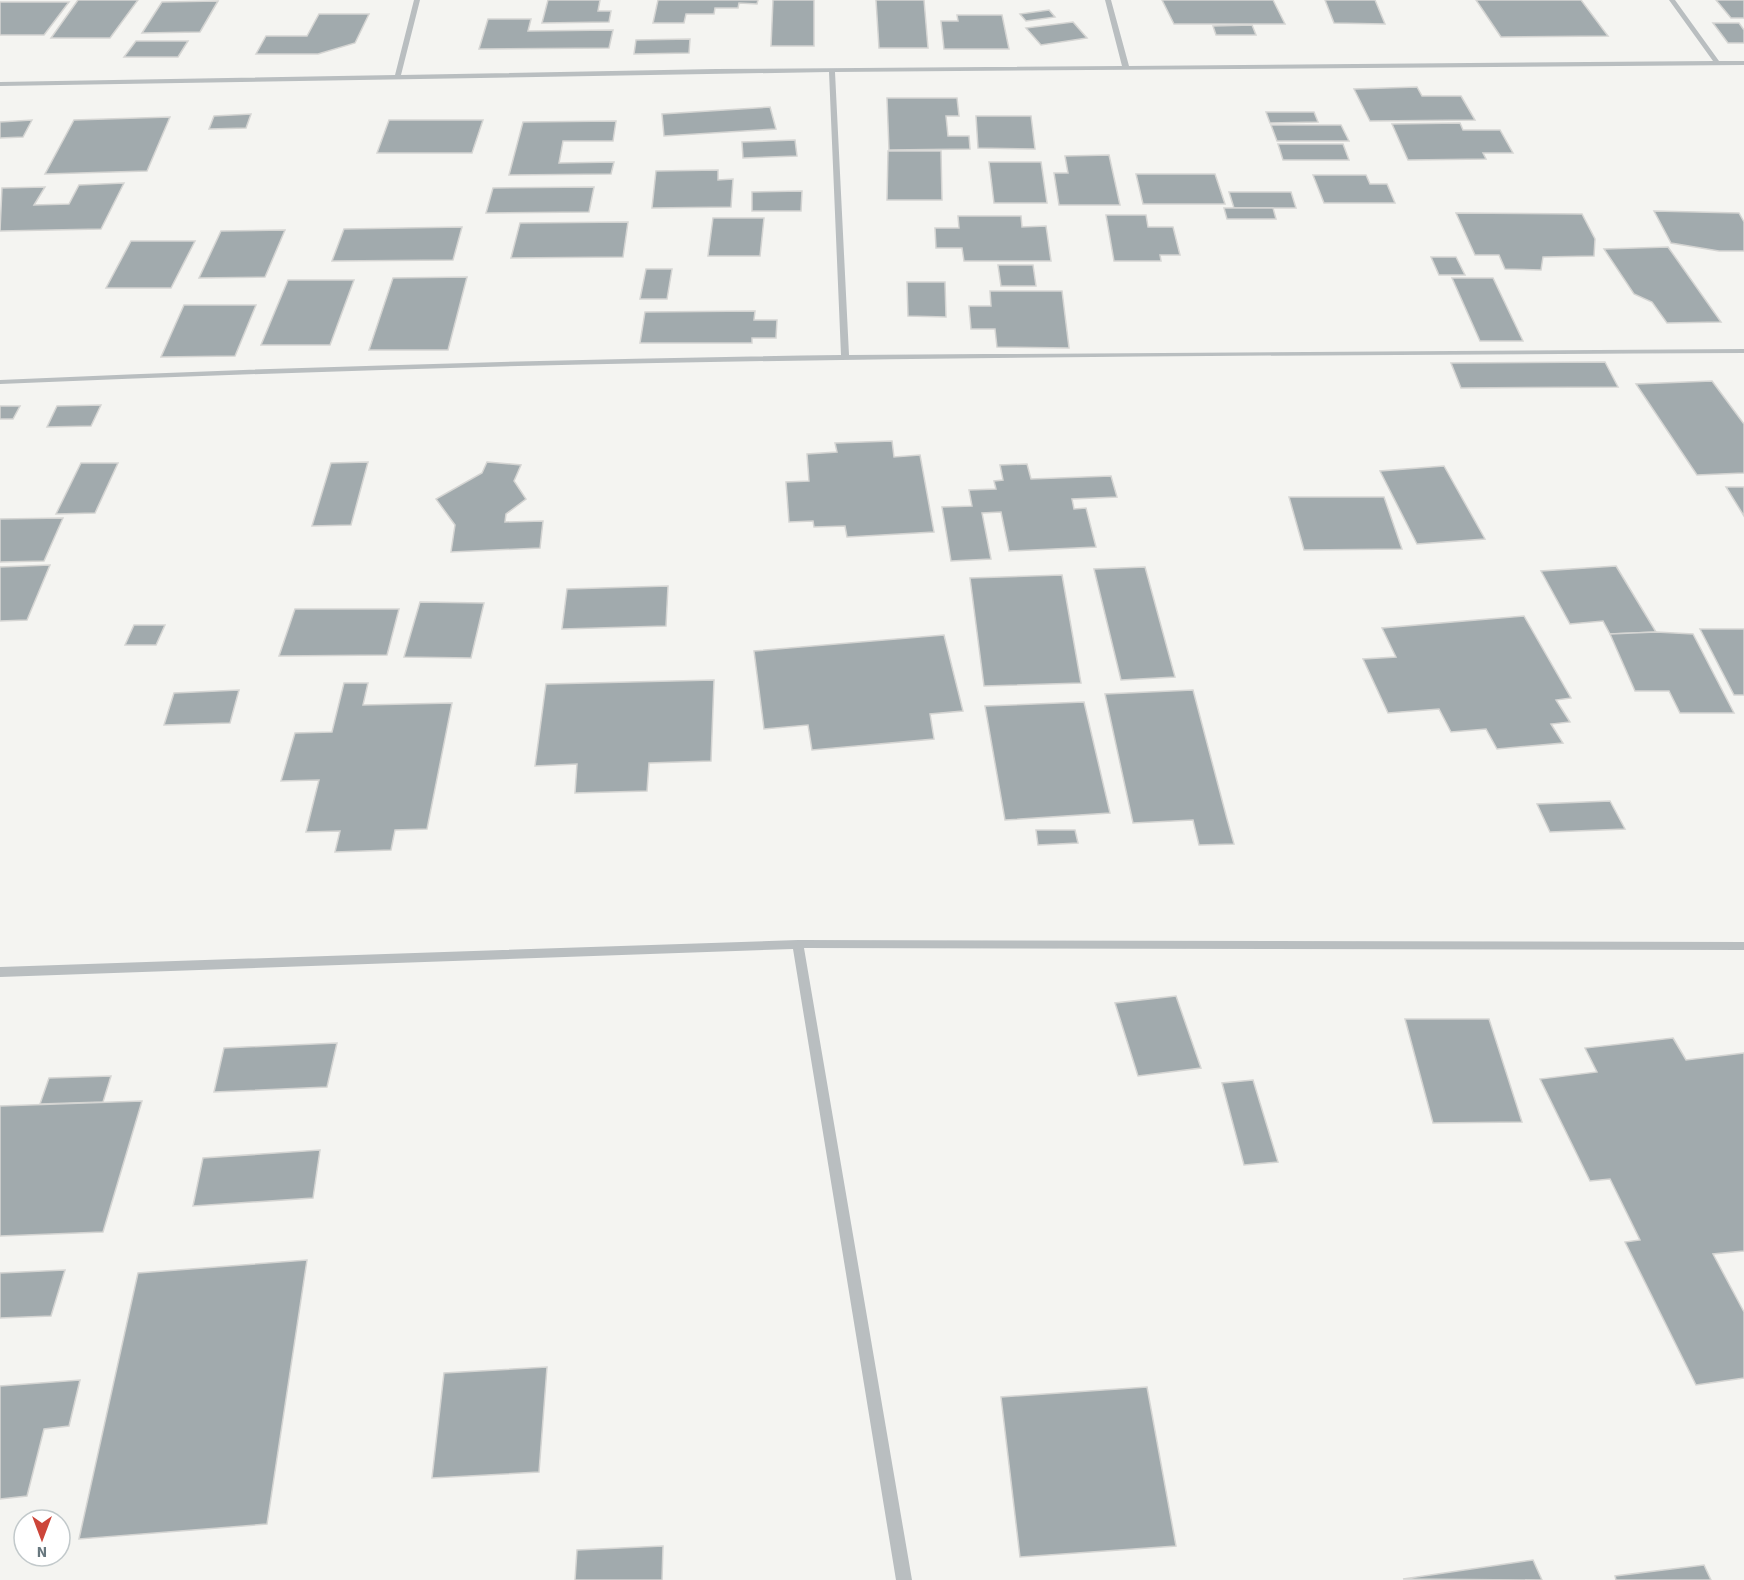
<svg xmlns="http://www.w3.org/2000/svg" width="1744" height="1580" viewBox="0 0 1744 1580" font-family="'Source Sans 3',sans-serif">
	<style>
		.building { fill: #a1aaad; stroke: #d5d5d3; stroke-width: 1.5 }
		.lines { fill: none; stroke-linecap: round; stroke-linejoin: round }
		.minor { fill: #b9bec0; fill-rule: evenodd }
	</style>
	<rect width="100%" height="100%" fill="#f4f4f1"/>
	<g class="building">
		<path d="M 78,0 L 138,0 L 110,38 L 51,38 Z"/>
		<path d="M 548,0 L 600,0 L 598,11 L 611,11 L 609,22 L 542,23 Z"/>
		<path d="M 658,0 L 758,0 L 757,4 L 739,3 L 738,8 L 715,8 L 714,14 L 686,14 L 684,23 L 653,23 Z"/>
		<path d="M 773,0 L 814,0 L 814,46 L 771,46 Z"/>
		<path d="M 876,0 L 924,0 L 928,48 L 879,48 Z"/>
		<path d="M 1162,0 L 1273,0 L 1285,24 L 1174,24 Z"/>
		<path d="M 1325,0 L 1375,0 L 1385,24 L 1334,23 Z"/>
		<path d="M 1476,0 L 1581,0 L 1608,36 L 1501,37 Z"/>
		<path d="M 1716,0 L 1744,0 L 1744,18 L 1731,18 Z"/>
		<path d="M 218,1 L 200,32 L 142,33 L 162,2 Z"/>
		<path d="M 0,2 L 69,2 L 44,35 L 0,35 Z"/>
		<path d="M 1049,10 L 1055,17 L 1026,21 L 1020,14 Z"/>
		<path d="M 319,14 L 369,14 L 355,43 L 318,54 L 256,54 L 266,36 L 307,36 Z"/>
		<path d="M 957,15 L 1002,15 L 1009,49 L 944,49 L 941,21 L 958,21 Z"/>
		<path d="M 488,19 L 531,19 L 528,31 L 613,30 L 609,48 L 479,49 Z"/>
		<path d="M 1073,22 L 1087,38 L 1041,45 L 1026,28 Z"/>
		<path d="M 1713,23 L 1739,23 L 1744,30 L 1744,43 L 1728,43 Z"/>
		<path d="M 1252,25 L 1256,35 L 1216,35 L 1213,26 Z"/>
		<path d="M 690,39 L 689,53 L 634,54 L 636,40 Z"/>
		<path d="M 136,41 L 188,41 L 178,57 L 124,57 Z"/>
		<path d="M 1417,87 L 1422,96 L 1461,96 L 1475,120 L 1370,121 L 1354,89 Z"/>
		<path d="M 887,98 L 957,98 L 959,116 L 946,116 L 948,136 L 969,136 L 970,149 L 889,150 Z"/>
		<path d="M 770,107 L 776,129 L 664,136 L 662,114 Z"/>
		<path d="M 1266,112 L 1314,112 L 1318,122 L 1270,123 Z"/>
		<path d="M 251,114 L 246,128 L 209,129 L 214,116 Z"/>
		<path d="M 976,116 L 1031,116 L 1035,149 L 978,148 Z"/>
		<path d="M 170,117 L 147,171 L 45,174 L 74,120 Z"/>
		<path d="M 32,120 L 23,137 L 0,138 L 0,122 Z"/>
		<path d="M 389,120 L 483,120 L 472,153 L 377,153 Z"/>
		<path d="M 616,121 L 613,141 L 563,141 L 559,163 L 614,162 L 611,174 L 509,175 L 523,122 Z"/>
		<path d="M 1460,123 L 1463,130 L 1500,130 L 1513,153 L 1483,153 L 1486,159 L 1408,160 L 1392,124 Z"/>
		<path d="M 1271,125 L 1341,125 L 1349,141 L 1277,141 Z"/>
		<path d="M 795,140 L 797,156 L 743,158 L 742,142 Z"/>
		<path d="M 1278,144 L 1343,144 L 1349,160 L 1283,160 Z"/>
		<path d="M 888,151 L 941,151 L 942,200 L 887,200 Z"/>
		<path d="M 1109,155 L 1120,205 L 1059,205 L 1054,173 L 1068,173 L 1065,156 Z"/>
		<path d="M 989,162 L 1041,162 L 1047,203 L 994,203 Z"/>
		<path d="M 718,170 L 718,180 L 733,179 L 731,207 L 652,208 L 656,171 Z"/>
		<path d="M 1136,174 L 1215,174 L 1225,204 L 1143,204 Z"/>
		<path d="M 1313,175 L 1366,175 L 1370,184 L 1387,184 L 1395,203 L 1324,203 Z"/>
		<path d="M 124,183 L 101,229 L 0,231 L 2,188 L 45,187 L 34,205 L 69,204 L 79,185 Z"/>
		<path d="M 594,187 L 589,212 L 486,213 L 493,188 Z"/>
		<path d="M 802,191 L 801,211 L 752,211 L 752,192 Z"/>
		<path d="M 1229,192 L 1291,192 L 1296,208 L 1234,208 Z"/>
		<path d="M 1224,208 L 1273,208 L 1276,219 L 1227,219 Z"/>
		<path d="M 1654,211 L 1739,213 L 1744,222 L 1744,251 L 1719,251 L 1671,243 Z"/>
		<path d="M 1456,213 L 1582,214 L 1595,239 L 1594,256 L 1543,257 L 1541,270 L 1505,269 L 1499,255 L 1475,255 Z"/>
		<path d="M 1106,215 L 1146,215 L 1148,227 L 1173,227 L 1180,255 L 1160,255 L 1161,261 L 1114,261 Z"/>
		<path d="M 958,216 L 1021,216 L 1022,227 L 1046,226 L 1051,261 L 964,261 L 962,248 L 936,248 L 935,228 L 959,228 Z"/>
		<path d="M 713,218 L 764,218 L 760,256 L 708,256 Z"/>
		<path d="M 628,222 L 623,257 L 511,258 L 520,223 Z"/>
		<path d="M 462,227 L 453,260 L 332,261 L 344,229 Z"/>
		<path d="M 285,230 L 265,277 L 199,278 L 221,231 Z"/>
		<path d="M 131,241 L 195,241 L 171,288 L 106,288 Z"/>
		<path d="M 1668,247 L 1721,322 L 1667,323 L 1652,302 L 1634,294 L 1604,249 Z"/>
		<path d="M 1431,257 L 1456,257 L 1465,275 L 1439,275 Z"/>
		<path d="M 998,265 L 1033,265 L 1036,286 L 1001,286 Z"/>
		<path d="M 646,269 L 672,269 L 667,299 L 640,299 Z"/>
		<path d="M 467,277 L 448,350 L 369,350 L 393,278 Z"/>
		<path d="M 1452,278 L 1493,278 L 1523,341 L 1480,341 Z"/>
		<path d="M 288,280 L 354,280 L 330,345 L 261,345 Z"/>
		<path d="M 907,282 L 945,282 L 946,317 L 908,316 Z"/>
		<path d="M 990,291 L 1062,291 L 1069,348 L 997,347 L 995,329 L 971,329 L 969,306 L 991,306 Z"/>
		<path d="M 184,305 L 256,305 L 235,356 L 161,357 Z"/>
		<path d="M 755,311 L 754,320 L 777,320 L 776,338 L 752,338 L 752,343 L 640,343 L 645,312 Z"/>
		<path d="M 1605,362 L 1618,387 L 1461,388 L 1451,363 Z"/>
		<path d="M 1712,381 L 1744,424 L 1744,473 L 1697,475 L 1636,384 Z"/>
		<path d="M 101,405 L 91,426 L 47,427 L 57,406 Z"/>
		<path d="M 0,406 L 20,406 L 13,419 L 0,419 Z"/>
		<path d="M 892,441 L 894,457 L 920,455 L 934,532 L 847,537 L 845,526 L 814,527 L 813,521 L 789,522 L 786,482 L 809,481 L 807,454 L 837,452 L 835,443 Z"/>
		<path d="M 368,462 L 351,525 L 312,526 L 331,463 Z"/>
		<path d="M 487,462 L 521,465 L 514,481 L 526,499 L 506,514 L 505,522 L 543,521 L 540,548 L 451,552 L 455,525 L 436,499 L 482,473 Z"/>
		<path d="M 81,463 L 118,463 L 95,513 L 56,514 Z"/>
		<path d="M 1027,464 L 1031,479 L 1111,476 L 1117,497 L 1072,499 L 1074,509 L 1086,508 L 1096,547 L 1009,551 L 1001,512 L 982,513 L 991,559 L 951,561 L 942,507 L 972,506 L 969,490 L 996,489 L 994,481 L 1003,480 L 1000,465 Z"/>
		<path d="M 1444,466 L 1485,539 L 1417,544 L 1380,471 Z"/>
		<path d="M 1726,487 L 1744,487 L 1744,516 Z"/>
		<path d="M 1289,497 L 1384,497 L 1402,549 L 1304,550 Z"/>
		<path d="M 63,518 L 44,561 L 0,562 L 0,519 Z"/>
		<path d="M 50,565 L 27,620 L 0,621 L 0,567 Z"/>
		<path d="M 1616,566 L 1656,632 L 1610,634 L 1603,621 L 1570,624 L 1541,571 Z"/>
		<path d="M 1145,567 L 1175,677 L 1121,680 L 1094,569 Z"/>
		<path d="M 1062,575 L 1081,683 L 984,686 L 970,578 Z"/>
		<path d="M 668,586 L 666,626 L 562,629 L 567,589 Z"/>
		<path d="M 420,602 L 484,603 L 471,658 L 404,657 Z"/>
		<path d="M 295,609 L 399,609 L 387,655 L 279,656 Z"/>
		<path d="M 1524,616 L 1571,698 L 1556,700 L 1570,722 L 1551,724 L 1563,743 L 1497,749 L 1486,729 L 1451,732 L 1439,709 L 1388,713 L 1363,659 L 1396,657 L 1382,628 Z"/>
		<path d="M 134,625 L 165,625 L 156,645 L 125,645 Z"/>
		<path d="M 1700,629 L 1744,629 L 1744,695 L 1734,695 Z"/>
		<path d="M 1656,632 L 1693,634 L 1734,713 L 1680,713 L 1669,691 L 1635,691 L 1610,634 Z"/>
		<path d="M 944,635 L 963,711 L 930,714 L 934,739 L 812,750 L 808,725 L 764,729 L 754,651 Z"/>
		<path d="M 714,680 L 711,761 L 649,763 L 647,791 L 575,793 L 577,764 L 535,766 L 546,684 Z"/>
		<path d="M 344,683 L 368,683 L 363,705 L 452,703 L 427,829 L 395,830 L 391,850 L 335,852 L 340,831 L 306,832 L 319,780 L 281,781 L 295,733 L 332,732 Z"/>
		<path d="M 239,690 L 230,723 L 164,725 L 174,693 Z"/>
		<path d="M 1193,690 L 1227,819 L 1234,844 L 1199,845 L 1193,820 L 1133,823 L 1105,694 Z"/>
		<path d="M 1084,702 L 1110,813 L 1005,820 L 985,706 Z"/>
		<path d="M 1610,801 L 1625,829 L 1550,832 L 1537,804 Z"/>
		<path d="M 1036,830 L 1075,830 L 1078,843 L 1038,845 Z"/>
		<path d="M 1176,996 L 1201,1068 L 1138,1076 L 1115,1003 Z"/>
		<path d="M 1405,1019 L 1489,1019 L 1522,1122 L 1433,1123 Z"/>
		<path d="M 1673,1038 L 1686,1060 L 1744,1053 L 1744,1251 L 1713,1254 L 1744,1312 L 1744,1378 L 1696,1385 L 1625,1242 L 1640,1240 L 1610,1179 L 1590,1181 L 1540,1079 L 1597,1072 L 1585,1048 Z"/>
		<path d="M 337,1043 L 327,1087 L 214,1092 L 224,1048 Z"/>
		<path d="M 111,1076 L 103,1102 L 40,1104 L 49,1078 Z"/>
		<path d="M 1253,1080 L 1278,1162 L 1244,1165 L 1222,1083 Z"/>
		<path d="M 142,1101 L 103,1232 L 0,1236 L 0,1106 Z"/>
		<path d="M 320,1150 L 313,1198 L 193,1206 L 203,1158 Z"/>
		<path d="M 307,1260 L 267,1524 L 79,1539 L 138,1273 Z"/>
		<path d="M 65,1270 L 51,1316 L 0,1318 L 0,1273 Z"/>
		<path d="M 547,1367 L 539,1472 L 432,1478 L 444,1373 Z"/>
		<path d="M 80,1380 L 69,1426 L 44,1429 L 27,1496 L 0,1499 L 0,1386 Z"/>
		<path d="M 1147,1387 L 1176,1546 L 1020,1557 L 1001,1397 Z"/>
		<path d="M 663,1546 L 662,1580 L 575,1580 L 577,1550 Z"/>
		<path d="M 1533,1560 L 1542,1580 L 1403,1579 Z"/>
		<path d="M 1704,1565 L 1711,1580 L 1616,1580 L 1615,1576 Z"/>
	</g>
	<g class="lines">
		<g class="minor">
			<path d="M 414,0 L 420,0 L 401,75 L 716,69 L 1122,66 L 1105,0 L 1111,0 L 1129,66 L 1713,61 L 1669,0 L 1675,0 L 1719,61 L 1744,61 L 1744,65 L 835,72 L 849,355 L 1744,349 L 1744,353 C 1382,355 1019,356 657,363 C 438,367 219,375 0,384 L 0,380 C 280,367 560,359 841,355 L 829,72 L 0,86 L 0,82 L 395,75 Z"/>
			<path d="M 798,940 L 1744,942 L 1744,950 L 804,948 L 912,1580 L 896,1580 L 793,949 L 0,977 L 0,967 Z"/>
		</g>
	</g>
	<g transform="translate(42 1538) rotate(180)"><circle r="28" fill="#ffffff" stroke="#c2c9cb" stroke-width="1.5"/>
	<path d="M0-4.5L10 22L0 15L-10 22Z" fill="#cc4539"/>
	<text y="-9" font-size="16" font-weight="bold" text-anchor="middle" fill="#67777e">N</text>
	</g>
</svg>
